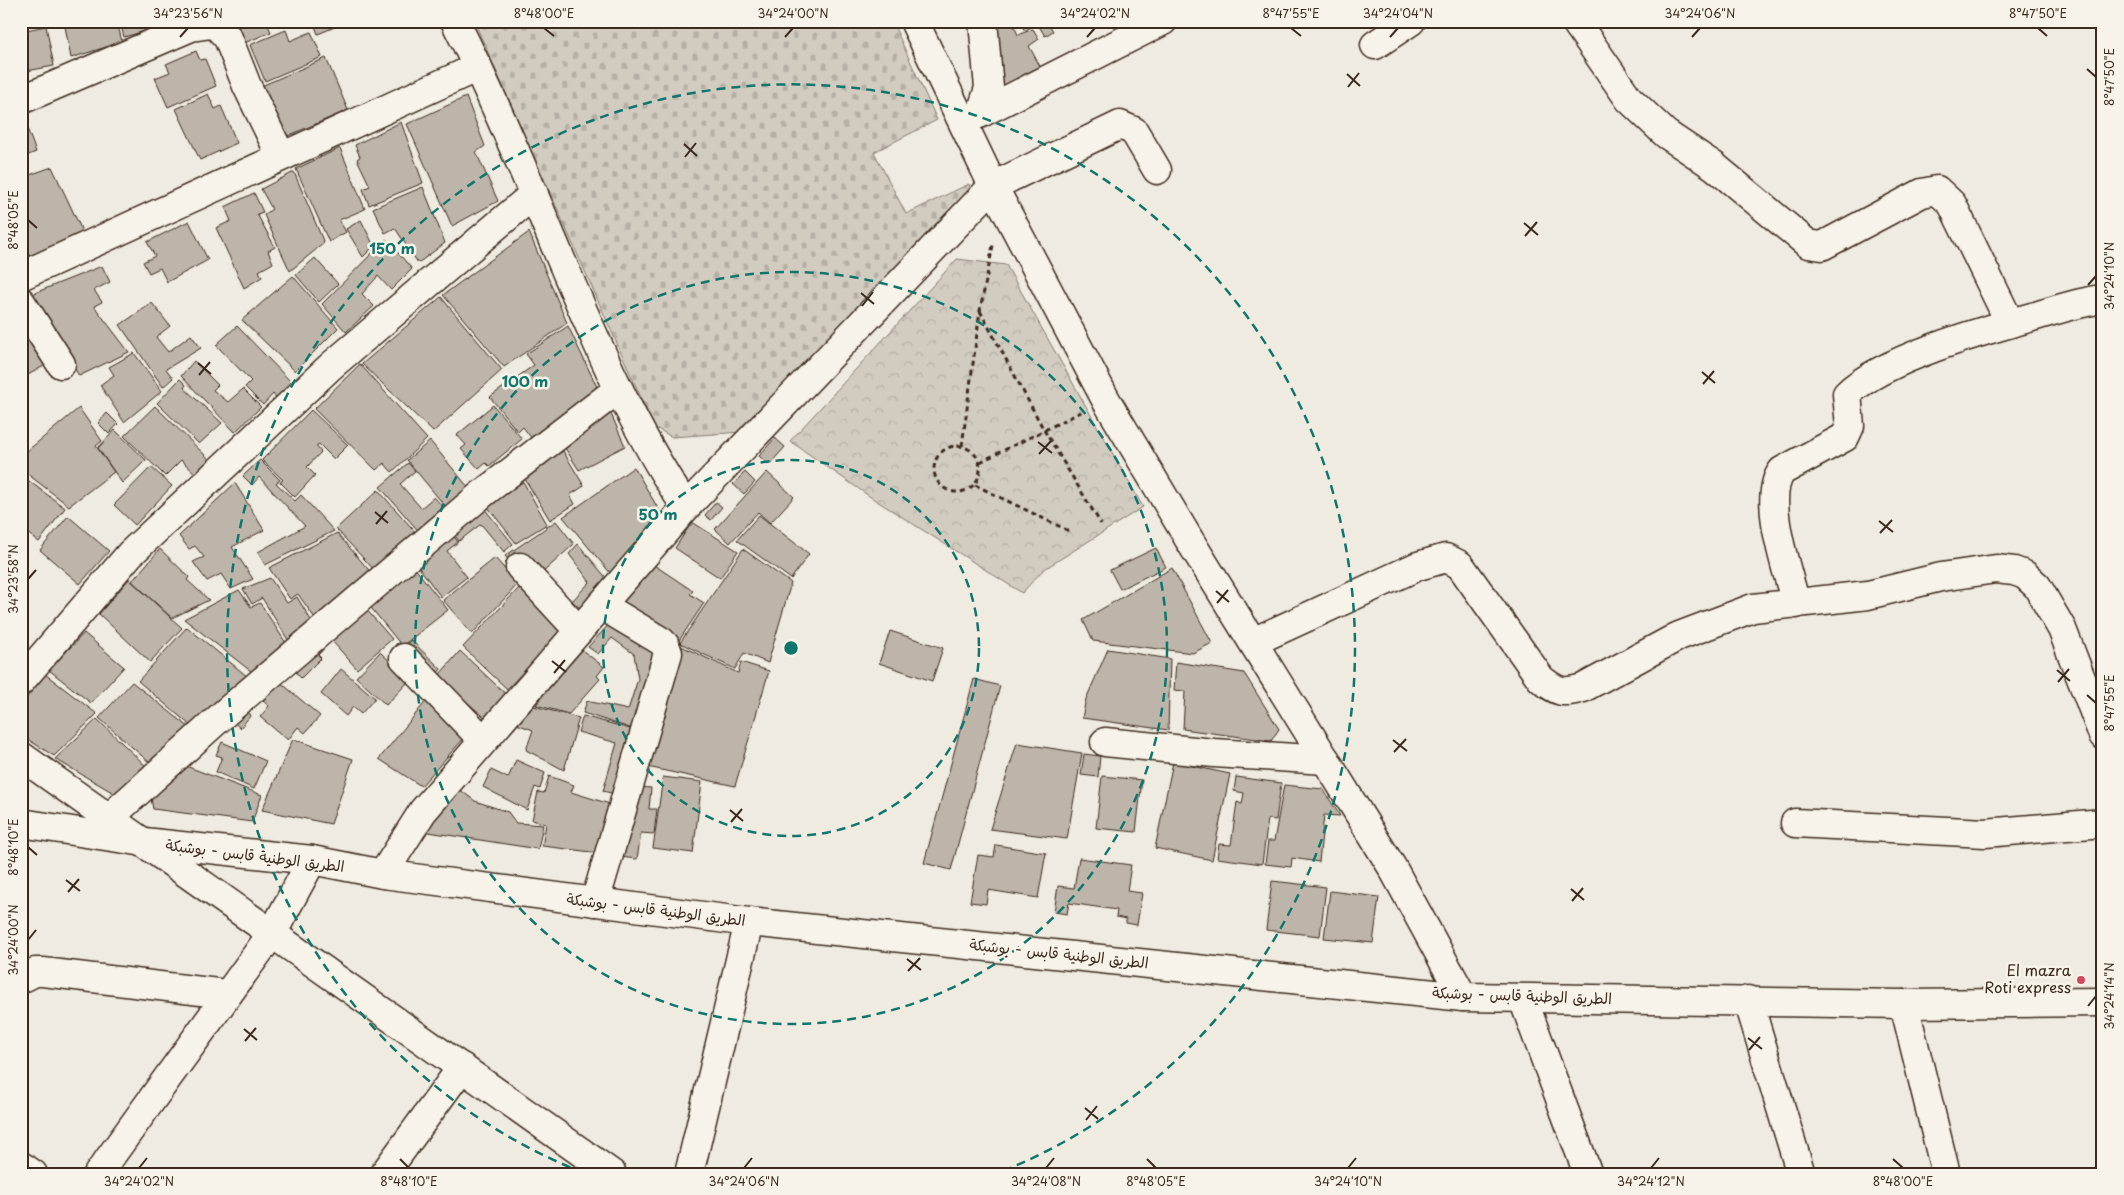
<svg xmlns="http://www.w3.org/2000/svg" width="2124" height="1195" viewBox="0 0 2124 1195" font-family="'Playpen Sans','Playpen Sans Arabic',sans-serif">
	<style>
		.forest { fill: url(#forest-crowns); stroke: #867a6f }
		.cemetery { fill: url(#cemetery-stones); stroke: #867a6f }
		.building { fill: #bdb5aa; stroke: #3b2a1e }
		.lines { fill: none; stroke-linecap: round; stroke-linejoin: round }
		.minor-casing { stroke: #3b2a1e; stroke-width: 31 }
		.major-casing { stroke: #3b2a1e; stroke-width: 31 }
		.path { stroke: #3b2a1e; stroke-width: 3; stroke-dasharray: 5 4; stroke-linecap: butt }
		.minor { stroke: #f7f3e8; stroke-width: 28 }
		.major { stroke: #f7f3e8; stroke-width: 28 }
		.ticks { fill: none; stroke: #3b2a1e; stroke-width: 2 }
		.ring { fill: none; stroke: #0f766e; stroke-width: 2.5; stroke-dasharray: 9 6 }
		.poi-dot { fill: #d1495b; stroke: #f7f3e8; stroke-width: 2 }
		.labels { text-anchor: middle; stroke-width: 5; stroke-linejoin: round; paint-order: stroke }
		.street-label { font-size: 15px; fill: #3b2a1e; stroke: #f7f3e8 }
		.poi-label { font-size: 15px; fill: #3b2a1e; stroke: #f7f3e8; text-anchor: end }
		.centre { fill: #0f766e; stroke: #f7f3e8; stroke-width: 2.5 }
		.ring-label { font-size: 15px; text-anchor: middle; font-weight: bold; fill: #0f766e; stroke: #f7f3e8; stroke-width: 5; stroke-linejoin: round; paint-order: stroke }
		.neatline { fill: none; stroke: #3b2a1e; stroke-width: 2 }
		.ticks-label { font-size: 12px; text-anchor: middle; fill: #3b2a1e }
	</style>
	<defs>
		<pattern id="forest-crowns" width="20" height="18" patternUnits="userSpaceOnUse" patternTransform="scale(1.25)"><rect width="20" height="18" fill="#d1cbc0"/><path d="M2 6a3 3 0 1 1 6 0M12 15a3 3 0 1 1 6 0" fill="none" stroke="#b4aea5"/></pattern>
		<pattern id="cemetery-stones" width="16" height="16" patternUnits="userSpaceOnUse" patternTransform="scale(1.25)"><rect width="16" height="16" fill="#d1cbc0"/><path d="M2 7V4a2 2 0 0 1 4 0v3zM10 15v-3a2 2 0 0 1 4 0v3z" fill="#b4aea5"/></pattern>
	</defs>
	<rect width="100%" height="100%" fill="#efebe0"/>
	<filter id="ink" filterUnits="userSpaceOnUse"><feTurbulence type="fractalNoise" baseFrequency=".02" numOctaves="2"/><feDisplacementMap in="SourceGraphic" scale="10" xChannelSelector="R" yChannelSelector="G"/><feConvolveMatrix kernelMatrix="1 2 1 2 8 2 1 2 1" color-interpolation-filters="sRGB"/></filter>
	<g filter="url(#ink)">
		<path class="forest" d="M 957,259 L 1006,265 L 1143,507 L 1043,570 L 1022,593 L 869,496 L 790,441 Z"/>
		<path class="cemetery" d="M 474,21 L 892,21 L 937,120 L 874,152 L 906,214 L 969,184 L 971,192 L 756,431 L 672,437 L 654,427 Z"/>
		<g class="building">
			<path d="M 21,21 L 45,21 L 21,27 Z"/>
			<path d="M 64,21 L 117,21 L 122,42 L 71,58 Z"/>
			<path d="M 120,21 L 174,21 L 174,23 L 124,37 Z"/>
			<path d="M 233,21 L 266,21 L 271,32 L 242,44 Z"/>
			<path d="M 313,21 L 349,21 L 318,34 Z"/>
			<path d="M 993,21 L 1012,21 L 1018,35 L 1033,29 L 1039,39 L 1029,46 L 1043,72 L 1031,77 L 1029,73 L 999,89 Z"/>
			<path d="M 1019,21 L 1047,21 L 1053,31 L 1045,36 L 1037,23 L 1025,31 Z"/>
			<path d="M 46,26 L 54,66 L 21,72 L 21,31 Z"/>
			<path d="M 286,30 L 290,41 L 311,32 L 322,57 L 265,81 L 250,45 Z"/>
			<path d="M 196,51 L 200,60 L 205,59 L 216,86 L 168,107 L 155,78 L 170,72 L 166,64 Z"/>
			<path d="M 326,58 L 348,110 L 283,138 L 259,87 Z"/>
			<path d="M 208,94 L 215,109 L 221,106 L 237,143 L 200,160 L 176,109 Z"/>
			<path d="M 466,97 L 485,146 L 476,152 L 498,201 L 452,226 L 407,124 Z"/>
			<path d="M 21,112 L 36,152 L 21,158 Z"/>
			<path d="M 401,122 L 423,183 L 369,205 L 363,189 L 370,186 L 357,159 L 360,157 L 355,145 Z"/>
			<path d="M 340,148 L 365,209 L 339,220 L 346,232 L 329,242 L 296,169 Z"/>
			<path d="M 52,167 L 84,235 L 30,258 L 21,238 L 21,178 Z"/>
			<path d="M 294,172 L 324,243 L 290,271 L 264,215 L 272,209 L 261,189 Z"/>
			<path d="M 423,187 L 445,243 L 418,263 L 395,228 L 385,233 L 373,208 Z"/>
			<path d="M 254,193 L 263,212 L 257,214 L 275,247 L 268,251 L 273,263 L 259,271 L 262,277 L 244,288 L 216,228 L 231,221 L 225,207 Z"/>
			<path d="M 361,220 L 374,246 L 363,257 L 346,229 Z"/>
			<path d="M 189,221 L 208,260 L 167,282 L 160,268 L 149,273 L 143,262 L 155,256 L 147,242 Z"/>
			<path d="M 529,232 L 567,323 L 504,367 L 443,295 Z"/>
			<path d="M 386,239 L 412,269 L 391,290 L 378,276 L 362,294 L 374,306 L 346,332 L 322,304 Z"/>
			<path d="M 315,258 L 338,284 L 319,302 L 296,275 Z"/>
			<path d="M 102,266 L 110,282 L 94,290 L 102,302 L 94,306 L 129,352 L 79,376 L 32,294 Z"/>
			<path d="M 293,276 L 338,328 L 295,371 L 242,320 Z"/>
			<path d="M 441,297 L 502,370 L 433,432 L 362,364 Z"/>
			<path d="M 152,303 L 170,326 L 156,337 L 168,352 L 191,335 L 201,348 L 166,369 L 173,378 L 163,387 L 120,325 Z"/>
			<path d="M 21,320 L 49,363 L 21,379 Z"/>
			<path d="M 237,326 L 292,383 L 277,399 L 273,394 L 263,405 L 245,387 L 251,381 L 216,345 Z"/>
			<path d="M 568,326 L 597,387 L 533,440 L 523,427 L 518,432 L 490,397 L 534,365 L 526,354 Z"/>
			<path d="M 134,353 L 162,391 L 124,422 L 100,385 L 114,375 L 109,367 Z"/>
			<path d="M 194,361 L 218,385 L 213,390 L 228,402 L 243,389 L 261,407 L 235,432 L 181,376 Z"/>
			<path d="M 360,364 L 427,439 L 392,472 L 384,463 L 376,470 L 314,409 Z"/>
			<path d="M 180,379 L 186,385 L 184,388 L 222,423 L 199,444 L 157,403 Z"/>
			<path d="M 493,405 L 522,439 L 489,466 L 486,463 L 479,469 L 461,449 L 466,445 L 457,435 Z"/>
			<path d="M 155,406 L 213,463 L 199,477 L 181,460 L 165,476 L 124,436 Z"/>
			<path d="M 608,407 L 625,446 L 579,470 L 561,442 Z"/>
			<path d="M 79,408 L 102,441 L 96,446 L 114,472 L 69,506 L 21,469 L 21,456 Z"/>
			<path d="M 311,410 L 348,445 L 334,459 L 319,444 L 316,446 L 321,452 L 307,467 L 315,475 L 295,497 L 280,482 L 283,480 L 262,460 Z"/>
			<path d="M 107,413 L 118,424 L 109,434 L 98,423 Z"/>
			<path d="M 115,430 L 146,460 L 122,483 L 98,448 Z"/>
			<path d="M 775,438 L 785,447 L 769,465 L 759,456 Z"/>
			<path d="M 430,441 L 473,493 L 450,512 L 407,460 Z"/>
			<path d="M 563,451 L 584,486 L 570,495 L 575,504 L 550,520 L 523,476 Z"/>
			<path d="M 260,460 L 280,480 L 276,483 L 295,501 L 301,495 L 334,531 L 265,565 L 258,552 L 305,526 L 259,477 L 252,485 L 243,476 Z"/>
			<path d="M 408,463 L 415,471 L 400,484 L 421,508 L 434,497 L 448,513 L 422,535 L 380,487 Z"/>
			<path d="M 151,467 L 172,486 L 135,525 L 114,505 Z"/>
			<path d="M 634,467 L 663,517 L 612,575 L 563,517 Z"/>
			<path d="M 745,472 L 755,482 L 744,494 L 733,484 Z"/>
			<path d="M 767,472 L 794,497 L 770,523 L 758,512 L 730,543 L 715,529 Z"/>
			<path d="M 21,475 L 65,508 L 39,542 L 21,528 Z"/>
			<path d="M 521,478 L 547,524 L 516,543 L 487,506 Z"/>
			<path d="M 235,483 L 264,530 L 232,547 L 253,579 L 231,589 L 221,574 L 207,581 L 193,562 L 204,557 L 195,546 L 189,549 L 179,536 Z"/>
			<path d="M 378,490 L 420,537 L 379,575 L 336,529 Z"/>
			<path d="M 716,502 L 722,507 L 711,520 L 705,515 Z"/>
			<path d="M 483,507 L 513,544 L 504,552 L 481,524 L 459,541 L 452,532 Z"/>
			<path d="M 759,515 L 809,554 L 791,579 L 737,540 Z"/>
			<path d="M 68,516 L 109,551 L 80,584 L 40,550 Z"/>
			<path d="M 556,521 L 574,544 L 530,584 L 505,556 Z"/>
			<path d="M 692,522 L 738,551 L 720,578 L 675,548 Z"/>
			<path d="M 337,533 L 374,576 L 319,624 L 298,594 L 290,599 L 269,568 Z"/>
			<path d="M 451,533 L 458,542 L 447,551 L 467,577 L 441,597 L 414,561 Z"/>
			<path d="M 578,544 L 608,580 L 581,609 L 572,601 L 590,582 L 569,554 Z"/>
			<path d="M 1156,548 L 1166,567 L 1120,589 L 1110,570 Z"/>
			<path d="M 160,549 L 189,577 L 187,580 L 209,600 L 172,618 L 132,581 Z"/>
			<path d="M 743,549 L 791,583 L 768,663 L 744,653 L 735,669 L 680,643 Z"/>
			<path d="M 495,558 L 518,584 L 472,634 L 443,600 Z"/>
			<path d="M 648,561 L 693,591 L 690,594 L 704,603 L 676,645 L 618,607 Z"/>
			<path d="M 410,562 L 448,610 L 402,646 L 363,598 Z"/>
			<path d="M 1172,568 L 1212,643 L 1193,653 L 1093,641 L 1083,620 Z"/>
			<path d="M 270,578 L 287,603 L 297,597 L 315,627 L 290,643 L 262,598 L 252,604 L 243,589 Z"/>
			<path d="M 129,579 L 182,628 L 150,662 L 99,614 Z"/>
			<path d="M 520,587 L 564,629 L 507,689 L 463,647 Z"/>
			<path d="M 239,590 L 251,607 L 260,603 L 286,643 L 252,672 L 184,619 Z"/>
			<path d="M 359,601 L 392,639 L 357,669 L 324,632 Z"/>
			<path d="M 614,619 L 652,647 L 653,657 L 633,729 L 583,713 L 587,701 L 628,710 L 638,679 L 634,654 L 612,638 L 598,654 L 588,647 Z"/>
			<path d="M 187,627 L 248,677 L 191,726 L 138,681 Z"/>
			<path d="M 890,631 L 943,648 L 932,681 L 879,663 Z"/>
			<path d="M 84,633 L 124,667 L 91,703 L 49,670 Z"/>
			<path d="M 318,635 L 328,644 L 318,655 L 321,658 L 301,678 L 288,664 Z"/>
			<path d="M 411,640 L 441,669 L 427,686 L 392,649 L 397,643 L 402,648 Z"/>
			<path d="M 679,645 L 738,673 L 741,662 L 769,671 L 735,786 L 643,766 Z"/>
			<path d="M 1108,649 L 1170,659 L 1168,730 L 1082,718 L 1086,699 Z"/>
			<path d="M 582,650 L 604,667 L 597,676 L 600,679 L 569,714 L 536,705 L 541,699 L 538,696 Z"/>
			<path d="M 460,651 L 509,697 L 490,722 L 468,703 L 455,717 L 428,688 Z"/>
			<path d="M 380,652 L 410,680 L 386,705 L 356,677 Z"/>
			<path d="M 1176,662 L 1244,673 L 1279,729 L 1271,741 L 1183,729 L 1185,691 L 1174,690 Z"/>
			<path d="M 341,669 L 375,698 L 361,714 L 353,707 L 346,716 L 321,694 Z"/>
			<path d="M 45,674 L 97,714 L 54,756 L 21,735 L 21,705 Z"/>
			<path d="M 974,679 L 1000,686 L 951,870 L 924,863 Z"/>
			<path d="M 279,681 L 320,716 L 305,733 L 298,727 L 288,740 L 260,717 L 269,706 L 263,701 Z"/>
			<path d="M 132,682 L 190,728 L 150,763 L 99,718 Z"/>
			<path d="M 427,700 L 465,737 L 421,786 L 379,759 Z"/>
			<path d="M 239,705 L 251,715 L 240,728 L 229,718 Z"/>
			<path d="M 530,705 L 579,718 L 564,770 L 526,750 L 533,730 L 514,723 Z"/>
			<path d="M 583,716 L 634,730 L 615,794 L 603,791 L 617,743 L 578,732 Z"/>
			<path d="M 97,719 L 149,769 L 119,796 L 55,759 Z"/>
			<path d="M 293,739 L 353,759 L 331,824 L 262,810 Z"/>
			<path d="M 222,742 L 266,761 L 254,789 L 216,772 L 222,757 L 216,755 Z"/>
			<path d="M 1017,743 L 1082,753 L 1067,839 L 990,829 Z"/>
			<path d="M 1084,754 L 1100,756 L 1098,777 L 1081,775 Z"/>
			<path d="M 516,760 L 545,773 L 540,789 L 535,787 L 527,810 L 483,787 L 491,770 L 508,778 Z"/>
			<path d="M 1173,762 L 1230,774 L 1212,860 L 1155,848 Z"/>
			<path d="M 178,763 L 262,795 L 252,822 L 153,809 L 149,788 Z"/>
			<path d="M 549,776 L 574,785 L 571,792 L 613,805 L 600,853 L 542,846 L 546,824 L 532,820 L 538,792 L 544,793 Z"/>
			<path d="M 1102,776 L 1142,780 L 1136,832 L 1096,828 Z"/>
			<path d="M 663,777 L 702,782 L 693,853 L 653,848 Z"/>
			<path d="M 1236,777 L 1281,783 L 1276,820 L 1268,819 L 1262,864 L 1217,858 L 1219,844 L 1231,845 L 1237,802 L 1242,804 L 1244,793 L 1234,791 Z"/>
			<path d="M 1284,785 L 1323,789 L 1340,816 L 1324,815 L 1319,862 L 1292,858 L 1291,867 L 1265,864 L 1268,841 L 1274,841 Z"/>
			<path d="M 456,787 L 475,801 L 508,812 L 516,823 L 543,825 L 538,849 L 422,831 Z"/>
			<path d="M 637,787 L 651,788 L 649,809 L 657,809 L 654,834 L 641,833 L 637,859 L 620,857 Z"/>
			<path d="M 996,845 L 1046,853 L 1038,898 L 988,890 L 986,904 L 970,902 L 978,855 L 994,857 Z"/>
			<path d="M 1079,858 L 1131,865 L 1127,891 L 1142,893 L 1137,925 L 1126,923 L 1126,919 L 1116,917 L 1117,910 L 1069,903 L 1067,914 L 1054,912 L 1058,886 L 1074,888 Z"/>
			<path d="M 1272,881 L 1326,887 L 1320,936 L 1266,930 Z"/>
			<path d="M 1330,891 L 1379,897 L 1373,943 L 1324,938 Z"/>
		</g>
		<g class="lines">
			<g class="minor-casing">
				<g id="minor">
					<path d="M 455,21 C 490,91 521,163 551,236 C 591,330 629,423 686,507"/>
					<path d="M 914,21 L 993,186 L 1106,400 L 1190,541 L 1392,867 L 1463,997"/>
					<path d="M 1575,21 L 1629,99 L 1666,134 L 1714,166 L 1808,244 L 1822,246 L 1922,193 L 1937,190 L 1952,204 L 2010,323"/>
					<path d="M 1375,45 L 1411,21"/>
					<path d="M 21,100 L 191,27 L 211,24 L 217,26 L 228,38 L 247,86 L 281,156"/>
					<path d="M 981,113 L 1163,21"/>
					<path d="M 972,117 L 981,113 L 989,88 L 983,21"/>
					<path d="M 21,276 L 478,67"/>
					<path d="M 21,302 L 61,364"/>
					<path d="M 520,567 L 579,631"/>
					<path d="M 1796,604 C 1788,572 1761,498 1782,471 L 1845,437 L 1850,426 L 1847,394 C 1883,359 1982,331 2032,317 C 2056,310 2079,302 2103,299"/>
					<path d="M 1253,642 L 1418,566 L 1446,558 L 1460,565 L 1541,679 C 1558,692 1562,694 1583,688 L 1679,636 L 1753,608 L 1868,595 L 1941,577 L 1996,569 L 2014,571 L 2025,575 L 2037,586 L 2062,629 L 2103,735"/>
					<path d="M 404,658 L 483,740"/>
					<path d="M 21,681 L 130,554 L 331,366 L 534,194"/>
					<path d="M 1105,742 L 1214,753 L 1326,760"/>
					<path d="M 21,756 L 612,1174"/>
					<path d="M 109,818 L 226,712 L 482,494 L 617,390"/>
					<path d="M 1795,823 L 1985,833 L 2103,823"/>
					<path d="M 383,874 L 423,811 L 686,507 L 993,186 L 1120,125 L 1134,131 L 1157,170"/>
					<path d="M 595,902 L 668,653 L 665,645 L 661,641 L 601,605"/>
					<path d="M 21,979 L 35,972 L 43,972 L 226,994"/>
					<path d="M 1523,999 L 1588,1174"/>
					<path d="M 1748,1000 L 1801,1174"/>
					<path d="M 1904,1004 L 1946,1174"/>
					<path d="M 21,1166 L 33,1174"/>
					<path d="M 98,1174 L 273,932 L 312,860"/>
					<path d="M 384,1174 L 462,1067"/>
					<path d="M 689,1174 L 749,922"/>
				</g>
			</g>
			<g class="major-casing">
				<path id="major" d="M 21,823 L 144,842 L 312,860 L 383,874 L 749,922 L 1463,997 L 1904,1004 L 2103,1002"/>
			</g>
			<g class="path">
				<path d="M 980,311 L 1044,430 L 1101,524"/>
				<circle cx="957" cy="469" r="23"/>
				<path d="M 962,446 L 980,311 L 993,245"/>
				<path d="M 980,462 L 1083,411"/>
				<path d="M 975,485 L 1071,532"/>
			</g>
			<use href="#minor" class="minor"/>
			<use href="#major" class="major"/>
		</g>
	</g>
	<path class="ticks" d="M 544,28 L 554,36M 1291,28 L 1301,36M 2038,28 L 2047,36M 180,37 L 188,28M 785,37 L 793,28M 1087,37 L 1095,28M 1390,37 L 1398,28M 1692,37 L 1700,28M 2087,69 L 2096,77M 1347,74 L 1360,86M 1348,87 L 1359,73M 684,144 L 697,156M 685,157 L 696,143M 28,220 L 37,228M 1524,223 L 1538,235M 1525,236 L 1537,222M 2088,285 L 2096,276M 861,293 L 874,304M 862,306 L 873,292M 198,363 L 211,374M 1702,372 L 1715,383M 199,375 L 210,362M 1703,384 L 1714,371M 1038,442 L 1052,453M 1039,454 L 1051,441M 375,512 L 388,523M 1879,521 L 1893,532M 376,524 L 387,511M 1880,533 L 1892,520M 28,579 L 36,570M 1216,591 L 1229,602M 1217,603 L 1228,590M 552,661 L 566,672M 2057,670 L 2070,681M 554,673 L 565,660M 2058,682 L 2069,669M 2087,695 L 2096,703M 1393,740 L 1407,751M 1394,752 L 1406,739M 730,810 L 743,821M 731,822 L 742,809M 28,847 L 37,855M 66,880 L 80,891M 1571,889 L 1584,900M 68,892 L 79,879M 1572,901 L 1583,888M 28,940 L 36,930M 907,959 L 921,970M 908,971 L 920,958M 2088,1006 L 2096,996M 244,1029 L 257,1040M 1748,1038 L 1762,1049M 245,1041 L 256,1028M 1749,1050 L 1760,1037M 1085,1108 L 1098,1119M 1086,1120 L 1097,1106M 400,1159 L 409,1168M 1147,1159 L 1156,1168M 1893,1159 L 1903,1168M 139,1168 L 147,1158M 744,1168 L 752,1158M 1046,1168 L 1054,1158M 1348,1168 L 1356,1158M 1651,1168 L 1659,1158"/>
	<g class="ring">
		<circle cx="791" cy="648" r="188"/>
		<circle cx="791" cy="648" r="376"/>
		<path d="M584 1173A564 564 0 1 1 998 1173"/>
	</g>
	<circle class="poi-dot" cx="2081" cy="980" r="5"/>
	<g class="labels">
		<g class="street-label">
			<text transform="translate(255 856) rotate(7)" y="5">الطريق الوطنية قابس - بوشبكة</text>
			<text transform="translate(656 910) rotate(7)" y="5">الطريق الوطنية قابس - بوشبكة</text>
			<text transform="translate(1059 954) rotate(6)" y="5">الطريق الوطنية قابس - بوشبكة</text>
			<text transform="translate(1522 996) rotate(2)" y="5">الطريق الوطنية قابس - بوشبكة</text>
		</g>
		<g class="poi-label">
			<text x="2071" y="976">El mazra<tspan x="2071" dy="17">Roti express</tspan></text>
		</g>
	</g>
	<circle cx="791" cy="648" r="8" class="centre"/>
	<g class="ring-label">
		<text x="392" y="254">150 m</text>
		<text x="525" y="387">100 m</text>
		<text x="658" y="520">50 m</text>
	</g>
	<rect width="2124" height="1195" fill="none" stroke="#f7f3e8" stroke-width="55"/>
	<rect x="28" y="28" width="2068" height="1140" class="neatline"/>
	<g class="ticks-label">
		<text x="188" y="18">34°23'56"N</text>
		<text x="544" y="18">8°48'00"E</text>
		<text x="793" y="18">34°24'00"N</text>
		<text x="1095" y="18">34°24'02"N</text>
		<text x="1291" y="18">8°47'55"E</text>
		<text x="1398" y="18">34°24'04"N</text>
		<text x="1700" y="18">34°24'06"N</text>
		<text x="2038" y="18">8°47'50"E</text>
		<text transform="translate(2110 77) rotate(-90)" y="4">8°47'50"E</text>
		<text transform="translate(14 220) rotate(-90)" y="4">8°48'05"E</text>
		<text transform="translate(2110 276) rotate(-90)" y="4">34°24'10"N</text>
		<text transform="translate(14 579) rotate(-90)" y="4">34°23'58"N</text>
		<text transform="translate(2110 703) rotate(-90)" y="4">8°47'55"E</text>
		<text transform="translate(14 847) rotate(-90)" y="4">8°48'10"E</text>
		<text transform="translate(14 940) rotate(-90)" y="4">34°24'00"N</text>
		<text transform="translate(2110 996) rotate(-90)" y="4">34°24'14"N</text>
		<text x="139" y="1186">34°24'02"N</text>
		<text x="409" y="1186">8°48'10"E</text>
		<text x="744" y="1186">34°24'06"N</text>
		<text x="1046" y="1186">34°24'08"N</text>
		<text x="1156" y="1186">8°48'05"E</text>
		<text x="1348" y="1186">34°24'10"N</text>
		<text x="1651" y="1186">34°24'12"N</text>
		<text x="1903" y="1186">8°48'00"E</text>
	</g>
</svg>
